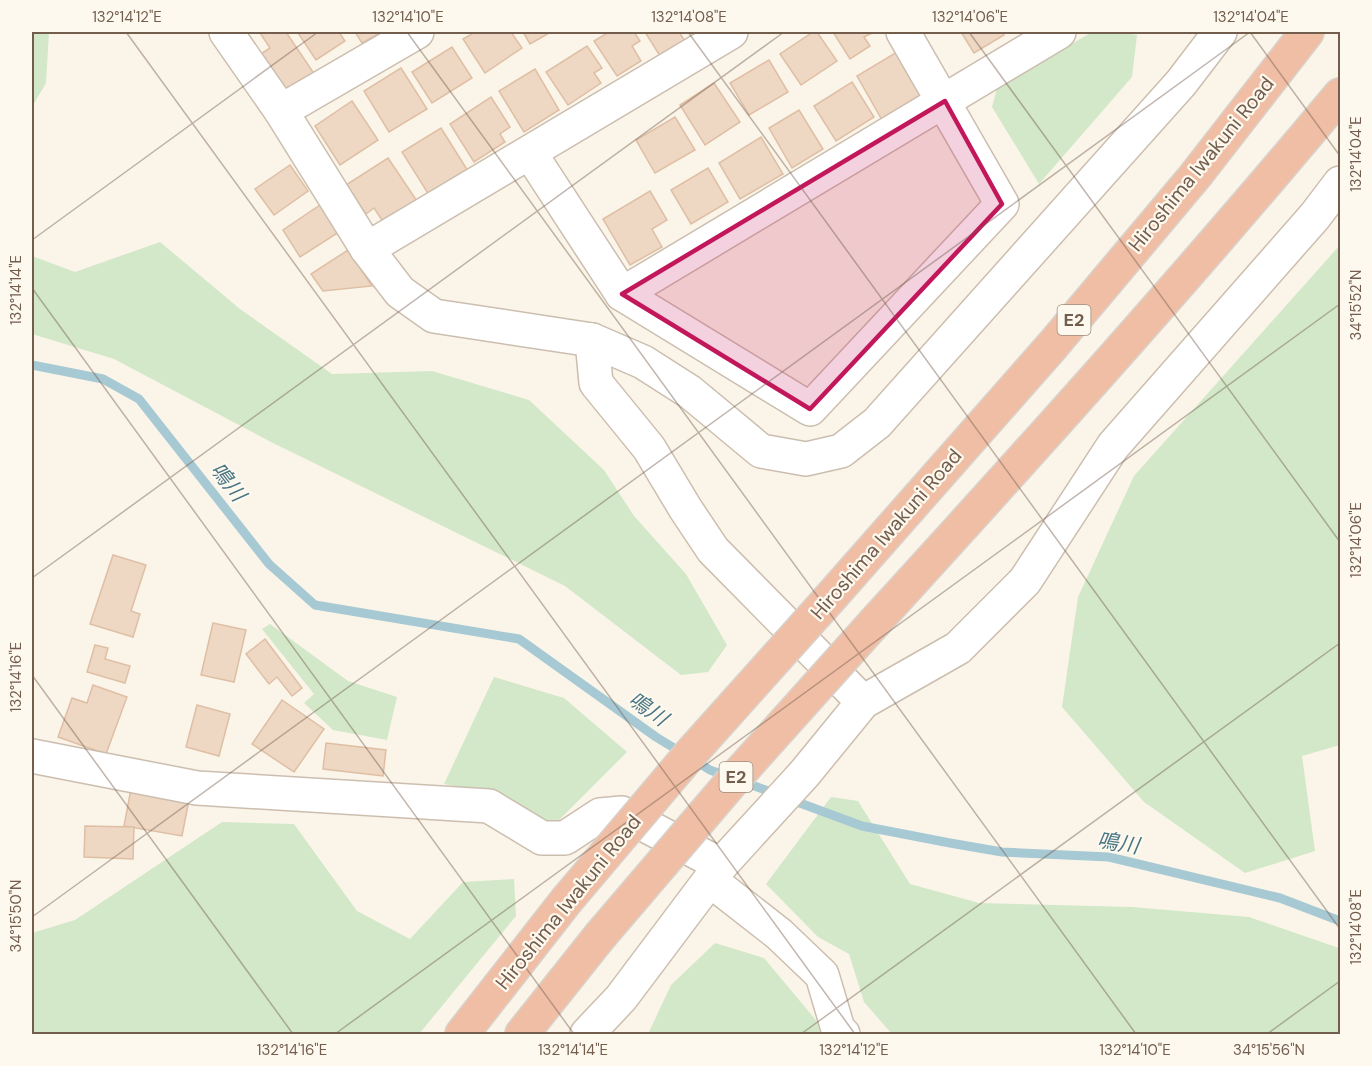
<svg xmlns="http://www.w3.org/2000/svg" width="1372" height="1066" viewBox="0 0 1372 1066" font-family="'DM Sans','Noto Sans JP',sans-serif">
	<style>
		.green { fill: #d2e8c8 }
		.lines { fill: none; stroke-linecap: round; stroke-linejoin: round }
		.stream { stroke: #a6c9d4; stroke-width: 9 }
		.building { fill: #eed7c3; stroke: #dfbfa4; stroke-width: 1.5 }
		.minor-casing { stroke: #ccbeaf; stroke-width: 36 }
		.highway-casing { stroke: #d8d2cd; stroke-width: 36 }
		.minor { stroke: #fff; stroke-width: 33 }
		.highway { stroke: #f0bea5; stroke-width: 33 }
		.highway-bridge-casing { stroke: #d8d2cd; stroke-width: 36; stroke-linecap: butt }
		.highway-bridge { stroke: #f0bea5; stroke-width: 33 }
		.marked { fill: #c2185b; fill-opacity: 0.2; stroke: #c2185b; stroke-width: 4.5; stroke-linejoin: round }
		.ticks { fill: none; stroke: #735e4e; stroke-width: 1.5; stroke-opacity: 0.45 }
		.labels { text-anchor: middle; stroke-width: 4.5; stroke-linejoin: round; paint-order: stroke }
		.shield { fill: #fef9ef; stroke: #9d8c7e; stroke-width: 1.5 }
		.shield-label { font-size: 18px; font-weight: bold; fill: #735e4e }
		.street-label { font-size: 20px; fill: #735e4e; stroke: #fef9ef }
		.water-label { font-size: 21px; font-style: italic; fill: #4a7685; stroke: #fef9ef }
		.neatline { fill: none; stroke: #735e4e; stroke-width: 2 }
		.ticks-label { font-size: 15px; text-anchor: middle; fill: #735e4e }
	</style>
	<rect width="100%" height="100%" fill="#fbf5e9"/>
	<g class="green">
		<path d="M 32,32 L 49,32 L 46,83 L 32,107 Z"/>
		<path d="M 1092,32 L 1122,32 L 1137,35 L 1132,77 L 1039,184 L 992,107 L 997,88 Z"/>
		<path d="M 160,242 L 240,309 L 332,374 L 432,371 L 529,400 L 604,470 L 634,516 L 686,574 L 727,645 L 708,672 L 681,675 L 565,586 L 271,442 L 114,359 L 32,334 L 32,256 L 75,272 Z"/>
		<path d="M 1340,245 L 1340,745 L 1302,756 L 1315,851 L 1245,873 L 1144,802 L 1062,707 L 1078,597 L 1134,476 Z"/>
		<path d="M 270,624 L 348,681 L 397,697 L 387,740 L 333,730 L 304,703 L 314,694 L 262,629 Z"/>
		<path d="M 494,677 L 564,698 L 627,752 L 554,825 L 495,794 L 444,784 Z"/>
		<path d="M 831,797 L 858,801 L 910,884 L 979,903 L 1132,907 L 1249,917 L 1339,948 L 1340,1034 L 892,1034 L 864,1002 L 849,954 L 818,937 L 766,884 Z"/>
		<path d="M 222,822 L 294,824 L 357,911 L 410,939 L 463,882 L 514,879 L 516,916 L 419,1034 L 32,1034 L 32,933 L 75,920 Z"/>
		<path d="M 715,943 L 764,958 L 815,1019 L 825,1034 L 648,1034 L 671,985 Z"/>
	</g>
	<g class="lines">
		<g class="stream">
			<path d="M 32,365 L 103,379 L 139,399 L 269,564 L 315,605 L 519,639 L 656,737 L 710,770 L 729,777"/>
			<path d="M 741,781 L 776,794"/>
			<path d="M 789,799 L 862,826 L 950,843 L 1002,852 L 1109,857 L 1280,898 L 1340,921"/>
		</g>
	</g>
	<g class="building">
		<path d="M 263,32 L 286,32 L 317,78 L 284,101 L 256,57 L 270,48 L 260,33 Z"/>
		<path d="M 301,32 L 339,32 L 345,41 L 316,60 L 298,33 Z"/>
		<path d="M 355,32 L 382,32 L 362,43 Z"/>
		<path d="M 475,32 L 511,32 L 522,48 L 485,73 L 463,39 Z"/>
		<path d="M 523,32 L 551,32 L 530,44 Z"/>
		<path d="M 609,32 L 634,32 L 640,41 L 632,46 L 641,61 L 617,76 L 594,41 Z"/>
		<path d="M 645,32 L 679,32 L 685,41 L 660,56 Z"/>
		<path d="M 813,32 L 817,32 L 837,61 L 801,85 L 780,54 Z"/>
		<path d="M 833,32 L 874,32 L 864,37 L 870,46 L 850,59 Z"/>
		<path d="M 961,32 L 1002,32 L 1004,35 L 974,53 Z"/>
		<path d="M 587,46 L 602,68 L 594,73 L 601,83 L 568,105 L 546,72 Z"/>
		<path d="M 452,47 L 472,78 L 432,103 L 412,72 Z"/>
		<path d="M 902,49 L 928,93 L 882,120 L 857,76 Z"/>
		<path d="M 769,60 L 788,92 L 749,115 L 730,83 Z"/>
		<path d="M 401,68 L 427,109 L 389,132 L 364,91 Z"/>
		<path d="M 535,69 L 559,110 L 524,132 L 499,91 Z"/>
		<path d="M 852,82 L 874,117 L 836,141 L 814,106 Z"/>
		<path d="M 714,83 L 740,122 L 705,145 L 680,105 Z"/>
		<path d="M 491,97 L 510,127 L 500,134 L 505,142 L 474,162 L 450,124 Z"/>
		<path d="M 352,101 L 378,140 L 340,165 L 315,126 Z"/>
		<path d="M 799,110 L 823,149 L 792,168 L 769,128 Z"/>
		<path d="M 675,117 L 695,150 L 655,173 L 636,140 Z"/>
		<path d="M 441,128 L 468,171 L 429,195 L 402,152 Z"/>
		<path d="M 761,137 L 783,174 L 740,199 L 719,163 Z"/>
		<path d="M 388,158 L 417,201 L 384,223 L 374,208 L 366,214 L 346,185 Z"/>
		<path d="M 290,165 L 308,191 L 274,215 L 255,189 Z"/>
		<path d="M 708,168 L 728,202 L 691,224 L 671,190 Z"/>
		<path d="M 650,191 L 667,220 L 652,229 L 662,247 L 630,265 L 603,219 Z"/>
		<path d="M 320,205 L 339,232 L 300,257 L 283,230 Z"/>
		<path d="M 348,250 L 372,286 L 323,291 L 311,274 Z"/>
		<path d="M 113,555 L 146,565 L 131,611 L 140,614 L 133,637 L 90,624 Z"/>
		<path d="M 213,623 L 246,630 L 234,682 L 201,675 Z"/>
		<path d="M 265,639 L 302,688 L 292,696 L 277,677 L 269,684 L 246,654 Z"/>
		<path d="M 95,645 L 108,648 L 105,659 L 130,666 L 125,683 L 87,672 Z"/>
		<path d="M 93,685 L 127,697 L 106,754 L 58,737 L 72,698 L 87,703 Z"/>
		<path d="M 282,700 L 324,729 L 294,772 L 252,744 Z"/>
		<path d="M 197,705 L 230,714 L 219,756 L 186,747 Z"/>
		<path d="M 326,743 L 386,750 L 383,776 L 323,769 Z"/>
		<path d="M 131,789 L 189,800 L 182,836 L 124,826 Z"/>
		<path d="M 85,826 L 134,827 L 133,859 L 84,857 Z"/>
	</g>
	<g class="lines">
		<g class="minor-casing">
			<g id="minor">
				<path d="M 226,32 L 281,111 L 367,249 L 400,292 L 434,316 L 592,340 L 643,362 L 690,392 L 761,451 L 806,459 L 841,451 L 877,423 L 1181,83 L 1220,32"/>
				<path d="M 281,111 L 417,32"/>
				<path d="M 530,153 L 622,294 L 810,409 L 1002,204 L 903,32"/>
				<path d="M 367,249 L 731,32"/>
				<path d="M 622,294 L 1059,32"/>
				<path d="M 592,340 L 596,383 L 649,448 L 685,508 L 713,550 L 863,702"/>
				<path d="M 32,756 L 197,788 L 489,806 L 542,838 L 565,838 L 600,815 L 622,813 L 721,865"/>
				<path d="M 710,880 L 779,934 L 822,975 L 838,1029 L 843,1034"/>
				<path d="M 587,1034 L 621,998 L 721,865 L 805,773 L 863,702 L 958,648 L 1025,581 L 1113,446 L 1315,216 L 1340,183"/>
			</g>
		</g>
		<g class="highway-casing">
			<g id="highway">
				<path d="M 830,598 L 1053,345 L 1195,176 L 1307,32"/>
				<path d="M 875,622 C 1033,449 1190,275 1340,95"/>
				<path d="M 462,1034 L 566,901"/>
				<path d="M 522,1034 L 600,936"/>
			</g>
		</g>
		<use href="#minor" class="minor"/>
		<use href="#highway" class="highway"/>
		<g class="highway-bridge-casing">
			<g id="highway-bridge">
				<path d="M 566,901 L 692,752 L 830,598"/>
				<path d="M 600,936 L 735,778 L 875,622"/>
			</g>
		</g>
		<use href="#highway-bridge" class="highway-bridge"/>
	</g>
	<path class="marked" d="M 945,101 L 1002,204 L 810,409 L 622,294 Z"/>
	<path class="ticks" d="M 126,32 L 855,1034M 407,32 L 1136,1034M 688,32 L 1340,929M 969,32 L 1340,542M 1250,32 L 1340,156M 32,240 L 318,32M 32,288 L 574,1034M 32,578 L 784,32M 32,675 L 293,1034M 32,917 L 1250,32M 335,1034 L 1340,304M 801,1034 L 1340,643M 1267,1034 L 1340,981"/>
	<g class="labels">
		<g class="shield">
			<rect x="1057.5" y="305" width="33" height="30" rx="4.5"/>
			<rect x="719.5" y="762" width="33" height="30" rx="4.5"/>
		</g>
		<g class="shield-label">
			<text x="1074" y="326">E2</text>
			<text x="736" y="783">E2</text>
		</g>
		<g class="street-label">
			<text transform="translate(1201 164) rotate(-51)" y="7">Hiroshima Iwakuni Road</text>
			<text transform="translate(886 534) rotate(-49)" y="7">Hiroshima Iwakuni Road</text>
			<text transform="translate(568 902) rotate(-51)" y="7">Hiroshima Iwakuni Road</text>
		</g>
		<g class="water-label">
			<text transform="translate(228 482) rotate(52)" y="7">鳴川</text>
			<text transform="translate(648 709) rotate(35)" y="7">鳴川</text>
			<text transform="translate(1118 843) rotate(9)" y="7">鳴川</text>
		</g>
	</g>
	<rect width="1372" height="1066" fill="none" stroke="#fef9ef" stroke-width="66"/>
	<rect x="33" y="33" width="1306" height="1000" class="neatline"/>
	<g class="ticks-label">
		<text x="127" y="22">132°14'12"E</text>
		<text x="408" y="22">132°14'10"E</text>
		<text x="689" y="22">132°14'08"E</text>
		<text x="970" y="22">132°14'06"E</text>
		<text x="1251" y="22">132°14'04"E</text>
		<text transform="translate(1356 154) rotate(-90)" y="5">132°14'04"E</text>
		<text transform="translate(16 290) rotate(-90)" y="5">132°14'14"E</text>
		<text transform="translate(1356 305) rotate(-90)" y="5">34°15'52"N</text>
		<text transform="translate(1356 540) rotate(-90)" y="5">132°14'06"E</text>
		<text transform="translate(16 677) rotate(-90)" y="5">132°14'16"E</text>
		<text transform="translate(16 916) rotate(-90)" y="5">34°15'50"N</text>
		<text transform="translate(1356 927) rotate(-90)" y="5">132°14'08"E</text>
		<text x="292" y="1055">132°14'16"E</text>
		<text x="573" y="1055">132°14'14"E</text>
		<text x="854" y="1055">132°14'12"E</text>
		<text x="1135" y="1055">132°14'10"E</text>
		<text x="1269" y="1055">34°15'56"N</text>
	</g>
</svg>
